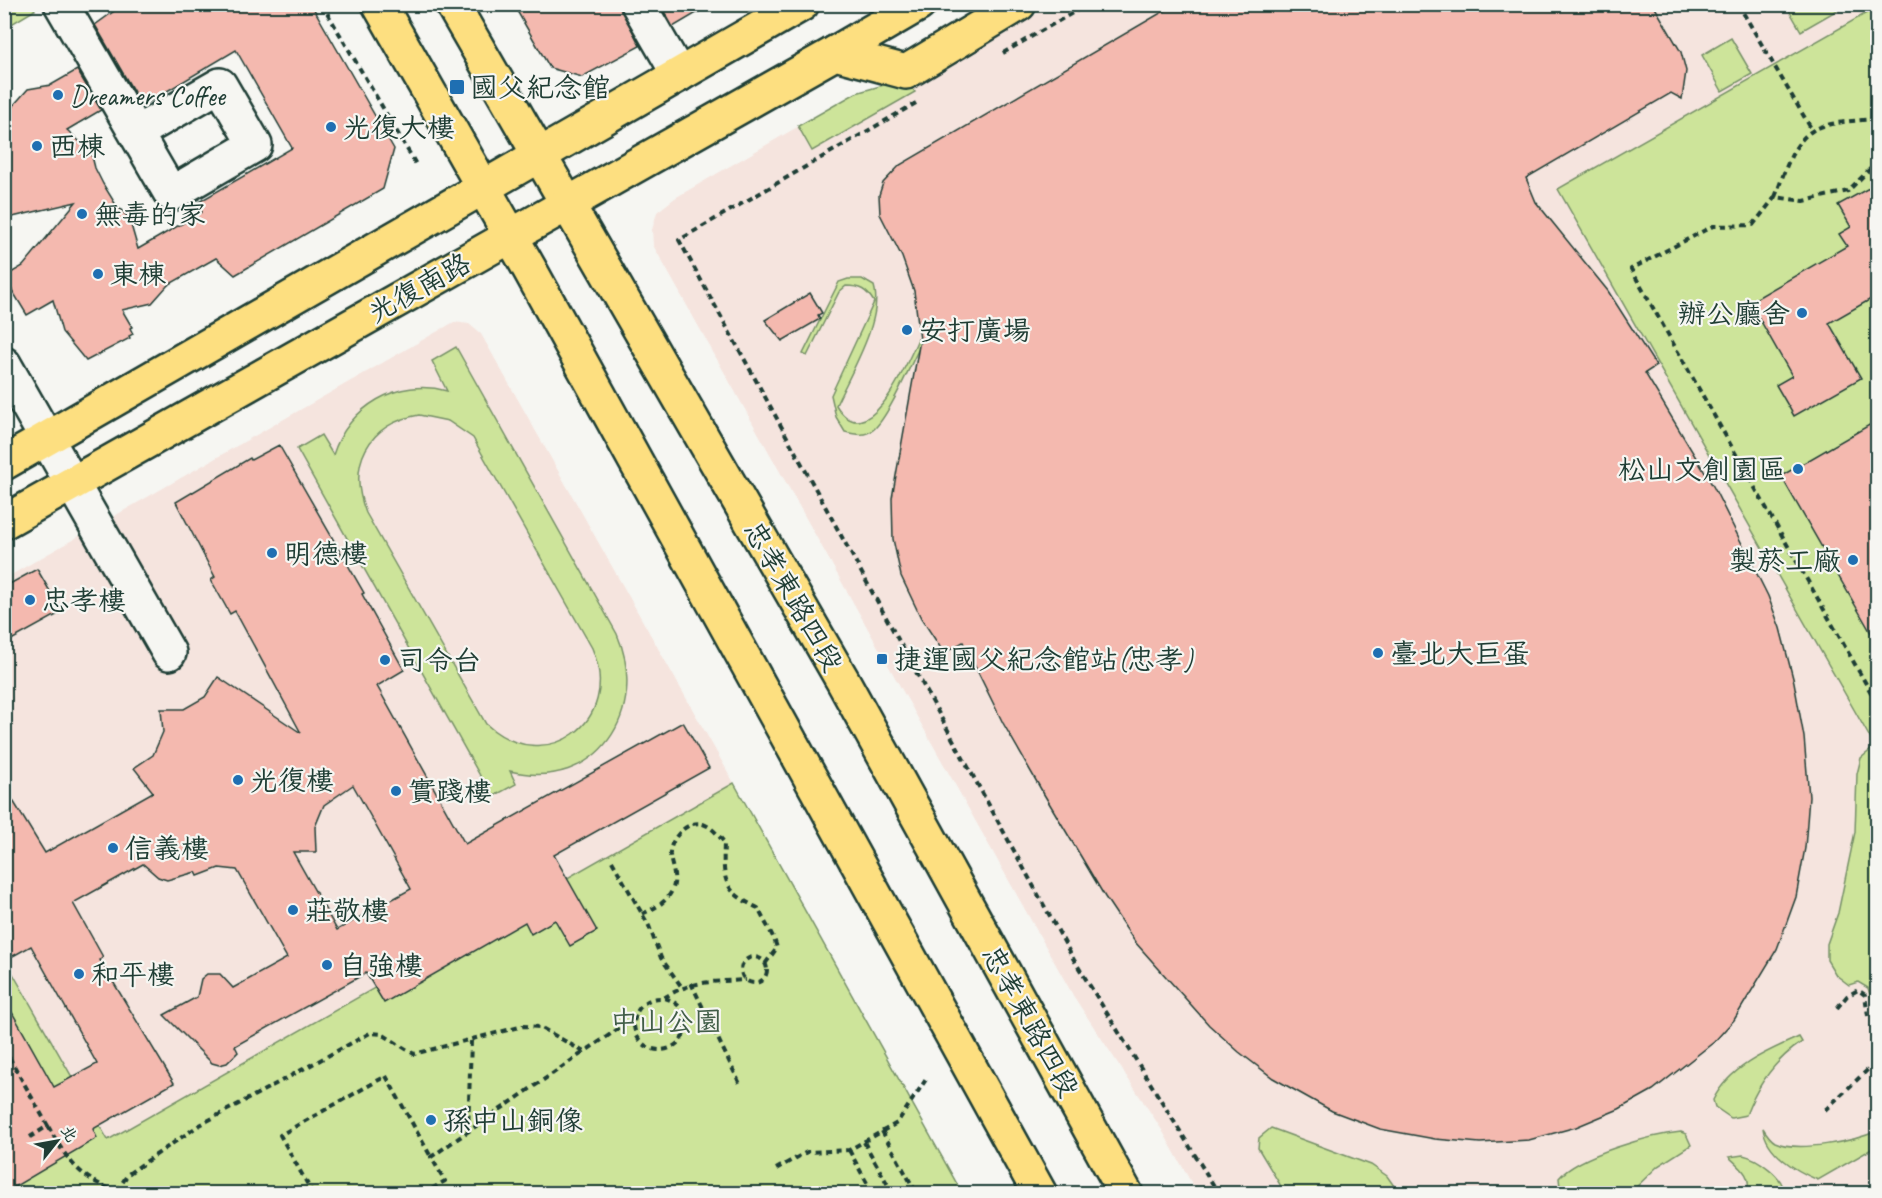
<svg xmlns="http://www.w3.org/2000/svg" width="1882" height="1198" viewBox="0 0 1882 1198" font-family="Caveat,'LXGW WenKai TC',sans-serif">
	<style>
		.built { fill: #f5e4de }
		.green { fill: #cde49a; stroke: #769067; stroke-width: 1.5; fill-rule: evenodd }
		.building { fill: #f4b9af; stroke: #1f3d34; stroke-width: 1.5; fill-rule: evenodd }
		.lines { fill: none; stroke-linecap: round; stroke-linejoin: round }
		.minor-casing { stroke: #1f3d34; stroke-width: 38 }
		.major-casing { stroke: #1f3d34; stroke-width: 38 }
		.path { stroke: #1f3d34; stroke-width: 4; stroke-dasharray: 6 4.5; stroke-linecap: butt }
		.minor { stroke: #f6f6f2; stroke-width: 33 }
		.major { stroke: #fddf80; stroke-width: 33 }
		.poi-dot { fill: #1f6fb2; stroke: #f6f6f2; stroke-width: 2 }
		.labels { text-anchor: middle; stroke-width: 4.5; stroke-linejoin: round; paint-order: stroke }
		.poi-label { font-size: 28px; fill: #1f3d34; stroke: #f6f6f2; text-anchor: start }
		.street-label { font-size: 28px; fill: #1f3d34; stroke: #f6f6f2 }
		.park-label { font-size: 28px; fill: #425e48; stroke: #f6f6f2 }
	</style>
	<rect width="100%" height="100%" fill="#f6f6f2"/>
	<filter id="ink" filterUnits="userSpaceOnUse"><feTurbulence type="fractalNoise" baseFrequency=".0167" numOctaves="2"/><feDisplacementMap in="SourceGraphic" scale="12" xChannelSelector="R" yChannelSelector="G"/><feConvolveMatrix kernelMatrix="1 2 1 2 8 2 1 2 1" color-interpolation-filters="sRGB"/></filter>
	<g filter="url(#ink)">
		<g class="built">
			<path d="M 1052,5 L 1877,5 L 1877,1193 L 1197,1193 L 1162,1130 L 1074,997 L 653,245 L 652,230 L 657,212 L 675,198 L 856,93 L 927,77 Z"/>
			<path d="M 454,322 L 469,324 L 481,334 L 734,783 L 108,1140 L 5,958 L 4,579 Z"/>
		</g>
		<g class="green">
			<path d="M 10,4 L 32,5 L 35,10 L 5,28 L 5,7 Z"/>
			<path d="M 1786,5 L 1839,5 L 1841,8 L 1801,31 Z"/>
			<path d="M 1877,7 L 1877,750 L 1558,189 Z"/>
			<path d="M 1731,38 L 1752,74 L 1722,91 L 1702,55 Z"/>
			<path d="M 894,82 L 909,82 L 915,92 L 812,151 L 798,126 L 856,93 Z"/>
			<path d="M 848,279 L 862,279 L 874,286 C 884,319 850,374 836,405 C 868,459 908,361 918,339 L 920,340 L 920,346 C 910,366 888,418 873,430 C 864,437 855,434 845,432 L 836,417 L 831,395 L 874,302 C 867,290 860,286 846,286 L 839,292 L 807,356 L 803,354 L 839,282 Z"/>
			<path d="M 456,347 L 617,634 C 650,712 597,792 510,771 L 516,784 L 492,797 L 297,449 L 321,435 L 333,455 C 348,407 398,377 447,391 L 432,361 ZM 419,415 L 448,421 L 473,438 L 592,648 C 624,722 545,778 486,724 L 366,513 C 347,465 367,424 419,415 Z"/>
			<path d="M 1872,749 L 1878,750 L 1877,1018 L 1868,988 L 1858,982 L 1849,985 L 1836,975 L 1827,960 L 1827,944 L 1838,913 L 1855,832 L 1857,774 L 1861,758 Z"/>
			<path d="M 734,783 L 962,1193 L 5,1193 L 4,958 L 108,1140 Z"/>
			<path d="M 1799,1037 L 1802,1042 C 1776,1059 1757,1086 1746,1115 L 1731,1118 L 1715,1107 L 1713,1100 C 1729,1067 1767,1051 1799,1037 Z"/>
			<path d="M 1271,1128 L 1371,1165 L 1387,1176 L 1399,1193 L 1285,1193 L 1258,1148 L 1259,1138 Z"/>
			<path d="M 1763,1128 C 1766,1133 1770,1139 1775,1142 C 1798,1153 1855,1141 1877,1131 L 1877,1146 L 1818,1180 C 1796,1171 1766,1153 1763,1128 Z"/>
			<path d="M 1681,1132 L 1686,1134 L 1691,1145 L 1658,1166 L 1630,1193 L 1565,1193 L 1560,1187 L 1559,1178 C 1579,1155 1650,1135 1681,1132 Z"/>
			<path d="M 1743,1155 C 1757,1158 1785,1177 1784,1193 L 1746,1193 C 1754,1177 1740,1167 1729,1157 Z"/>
		</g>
		<g class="building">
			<path d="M 124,4 L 311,4 L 394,149 L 383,189 L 235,275 L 216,258 L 168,285 L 152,303 L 122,310 L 132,327 L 130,328 L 133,334 L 129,336 L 130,338 L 86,361 L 62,332 L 53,300 L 27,315 L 4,277 L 23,266 L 76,202 L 4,219 L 4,116 L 28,89 L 51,85 L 77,70 L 101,110 L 67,130 L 91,152 L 95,168 L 103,184 L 116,205 L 129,218 L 138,249 L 202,212 L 197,203 L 292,148 L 236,50 L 142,106 L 95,25 Z"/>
			<path d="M 513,4 L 619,4 L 640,46 L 582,77 L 550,68 Z"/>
			<path d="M 660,4 L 712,4 L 673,27 Z"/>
			<path d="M 1176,4 L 1653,4 L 1681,52 L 1686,71 L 1682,99 L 1671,93 L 1526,178 L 1536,202 L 1608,291 L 1656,366 L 1645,373 L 1713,486 L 1768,596 L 1780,628 L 1794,682 L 1804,737 L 1809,797 L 1805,848 L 1796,897 L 1777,949 L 1734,1020 L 1714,1042 L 1653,1090 L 1619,1109 L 1576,1127 L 1529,1140 L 1480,1143 L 1435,1139 L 1380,1129 L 1332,1111 L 1273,1078 L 1239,1052 L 1209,1025 L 1135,942 L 1105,897 L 1042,791 L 1003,723 L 963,642 L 944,653 L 921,618 L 901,576 L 893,539 L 892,498 L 920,340 L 914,291 L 902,257 L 880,214 L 879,195 L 883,183 L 900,165 Z"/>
			<path d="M 1878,183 L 1878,295 L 1829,323 L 1861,378 L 1794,416 L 1776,385 L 1792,376 L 1750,302 L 1847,246 L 1839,234 L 1851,227 L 1838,205 Z"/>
			<path d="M 810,293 L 822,313 L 818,315 L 820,319 L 782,341 L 765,320 Z"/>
			<path d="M 1878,420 L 1878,645 L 1781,476 Z"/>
			<path d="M 279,445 L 364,593 L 362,594 L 404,670 L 377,686 L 465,844 L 683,722 L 709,768 L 554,855 L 597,931 L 570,946 L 555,920 L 531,934 L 525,922 L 384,1003 L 366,973 L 235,1046 L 238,1052 L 227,1063 L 219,1065 L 212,1063 L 164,1015 L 197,997 L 201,979 L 207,974 L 220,974 L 233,988 L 287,958 L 237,870 L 219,868 L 198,876 L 196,872 L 167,880 L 158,877 L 143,864 L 73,903 L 103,957 L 100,960 L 174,1083 L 93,1129 L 97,1138 L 4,1193 L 4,998 L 54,1087 L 97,1064 L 31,946 L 4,961 L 4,786 L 45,853 L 153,792 L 134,768 L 153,755 L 163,732 L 161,709 L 184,709 L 205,697 L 218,677 L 301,733 L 235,611 L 230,614 L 211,580 L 215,577 L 176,502 L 250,458 L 251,460 ZM 353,785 L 411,889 L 337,930 L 293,852 L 316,852 L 315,827 L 324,805 Z"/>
			<path d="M 37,569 L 62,612 L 4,644 L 4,587 Z"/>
		</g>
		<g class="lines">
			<g class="minor-casing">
				<g id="minor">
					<path d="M 61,4 L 68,16 L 171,194 L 255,145 L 220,85 L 136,133"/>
					<path d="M 638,4 L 679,75"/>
					<path d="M 4,364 L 169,653"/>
				</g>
			</g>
			<g class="major-casing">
				<g id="major">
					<path d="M 379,4 L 529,268 L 1040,1194"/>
					<path d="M 452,4 L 843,681 L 1126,1194"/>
					<path d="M 835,53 L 919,4"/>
					<path d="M 4,463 L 802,4"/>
					<path d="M 4,522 L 835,53 L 906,72 L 1019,4"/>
				</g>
			</g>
			<g class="path">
				<path d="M 322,4 L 417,166"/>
				<path d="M 1738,4 L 1812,130"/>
				<path d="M 1003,53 L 1088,4"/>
				<path d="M 916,103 L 679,240 L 1074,960 L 1219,1194"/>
				<path d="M 1878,161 L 1848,191 L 1804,201 L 1775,197 L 1753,225 L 1713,226 L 1631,269 L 1878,705"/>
				<path d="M 1775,197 C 1784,175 1791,144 1812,131 C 1825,122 1861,120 1878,119"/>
				<path d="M 612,861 L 649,926 L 661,958 L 681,986"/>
				<path d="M 642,914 C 655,908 668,902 673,888 C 677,876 671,866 670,855 C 669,840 687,819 703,824 C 712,827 718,835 724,842 C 723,879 722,891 758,908 C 764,922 773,933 777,948 L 765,964"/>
				<circle cx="754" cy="970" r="13"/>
				<path d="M 691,983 L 741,1086"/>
				<path d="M 664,998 C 691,980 714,982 746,980"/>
				<circle cx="660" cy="1024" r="26"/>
				<path d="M 1837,1008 L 1847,996 L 1858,990 L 1865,995 L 1868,1016"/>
				<path d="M 4,1048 L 48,1126 L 30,1137"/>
				<path d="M 1825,1110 L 1878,1060"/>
				<path d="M 48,1126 C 69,1164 82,1181 125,1194"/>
				<path d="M 468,1131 L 471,1041"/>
				<path d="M 882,1131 L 917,1194"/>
				<path d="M 864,1142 L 893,1194"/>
				<path d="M 849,1150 L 873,1194"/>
				<path d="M 776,1169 L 807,1152 L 849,1150 L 897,1123 L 927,1078"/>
				<path d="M 117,1191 L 128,1174 L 198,1126 L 370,1033 L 382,1034 L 414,1054 L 523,1026 L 540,1027 L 584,1052 L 636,1017"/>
				<path d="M 147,1194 L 154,1194"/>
				<path d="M 313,1194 L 280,1135 L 386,1076 L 431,1157"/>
				<path d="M 423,1194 L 445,1181 L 431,1157 L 584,1052"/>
			</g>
			<use href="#minor" class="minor"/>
			<use href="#major" class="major"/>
		</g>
	</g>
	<g class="poi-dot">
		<rect x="449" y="79" width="16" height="16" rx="3"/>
		<circle cx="58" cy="95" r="6"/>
		<circle cx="331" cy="127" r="6"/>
		<circle cx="37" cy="146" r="6"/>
		<circle cx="82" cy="214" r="6"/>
		<circle cx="98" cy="274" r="6"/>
		<circle cx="1802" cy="313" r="6"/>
		<circle cx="907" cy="330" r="6"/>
		<circle cx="1798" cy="469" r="6"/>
		<circle cx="272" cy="553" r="6"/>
		<circle cx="1853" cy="560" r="6"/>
		<circle cx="30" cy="600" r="6"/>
		<circle cx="1378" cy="653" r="6"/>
		<rect x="876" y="653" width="12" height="12" rx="3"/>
		<circle cx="385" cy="660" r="6"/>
		<circle cx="238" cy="780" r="6"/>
		<circle cx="396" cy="791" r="6"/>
		<circle cx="113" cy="848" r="6"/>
		<circle cx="293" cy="910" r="6"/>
		<circle cx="327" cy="965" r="6"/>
		<circle cx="79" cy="974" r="6"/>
		<circle cx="431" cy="1120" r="6"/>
	</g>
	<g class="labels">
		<g class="poi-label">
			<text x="470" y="97">國父紀念館</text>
			<text x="70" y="105">Dreamers Coffee</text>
			<text x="343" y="137">光復大樓</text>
			<text x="49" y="156">西棟</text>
			<text x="94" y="224">無毒的家</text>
			<text x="110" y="284">東棟</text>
			<text x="1790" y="323" text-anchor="end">辦公廳舍</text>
			<text x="919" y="340">安打廣場</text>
			<text x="1786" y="479" text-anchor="end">松山文創園區</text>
			<text x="284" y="563">明德樓</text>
			<text x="1841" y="570" text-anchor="end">製菸工廠</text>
			<text x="42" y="610">忠孝樓</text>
			<text x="1390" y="663">臺北大巨蛋</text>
			<text x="894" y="669">捷運國父紀念館站(忠孝)</text>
			<text x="397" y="670">司令台</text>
			<text x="250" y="790">光復樓</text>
			<text x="408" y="801">實踐樓</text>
			<text x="125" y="858">信義樓</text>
			<text x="305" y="920">莊敬樓</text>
			<text x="339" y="975">自強樓</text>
			<text x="91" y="984">和平樓</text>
			<text x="443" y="1130">孫中山銅像</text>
		</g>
		<g class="street-label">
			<text transform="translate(419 287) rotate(-29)" y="10">光復南路</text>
			<text transform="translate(794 596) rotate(60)" y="10">忠孝東路四段</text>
			<text transform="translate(1031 1021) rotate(61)" y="10">忠孝東路四段</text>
		</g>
		<g class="park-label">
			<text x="666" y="1031">中山公園</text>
		</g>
	</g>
	<rect width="1882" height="1198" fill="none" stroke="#f6f6f2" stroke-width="24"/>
	<rect x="12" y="12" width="1858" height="1174" fill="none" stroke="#1f3d34" stroke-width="2" filter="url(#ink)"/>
	<g transform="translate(57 1141) rotate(59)" stroke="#f6f6f2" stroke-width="4.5" paint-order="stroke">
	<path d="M0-4.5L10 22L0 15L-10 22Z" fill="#1f3d34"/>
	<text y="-9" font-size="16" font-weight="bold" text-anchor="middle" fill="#1f3d34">北</text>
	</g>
</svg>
